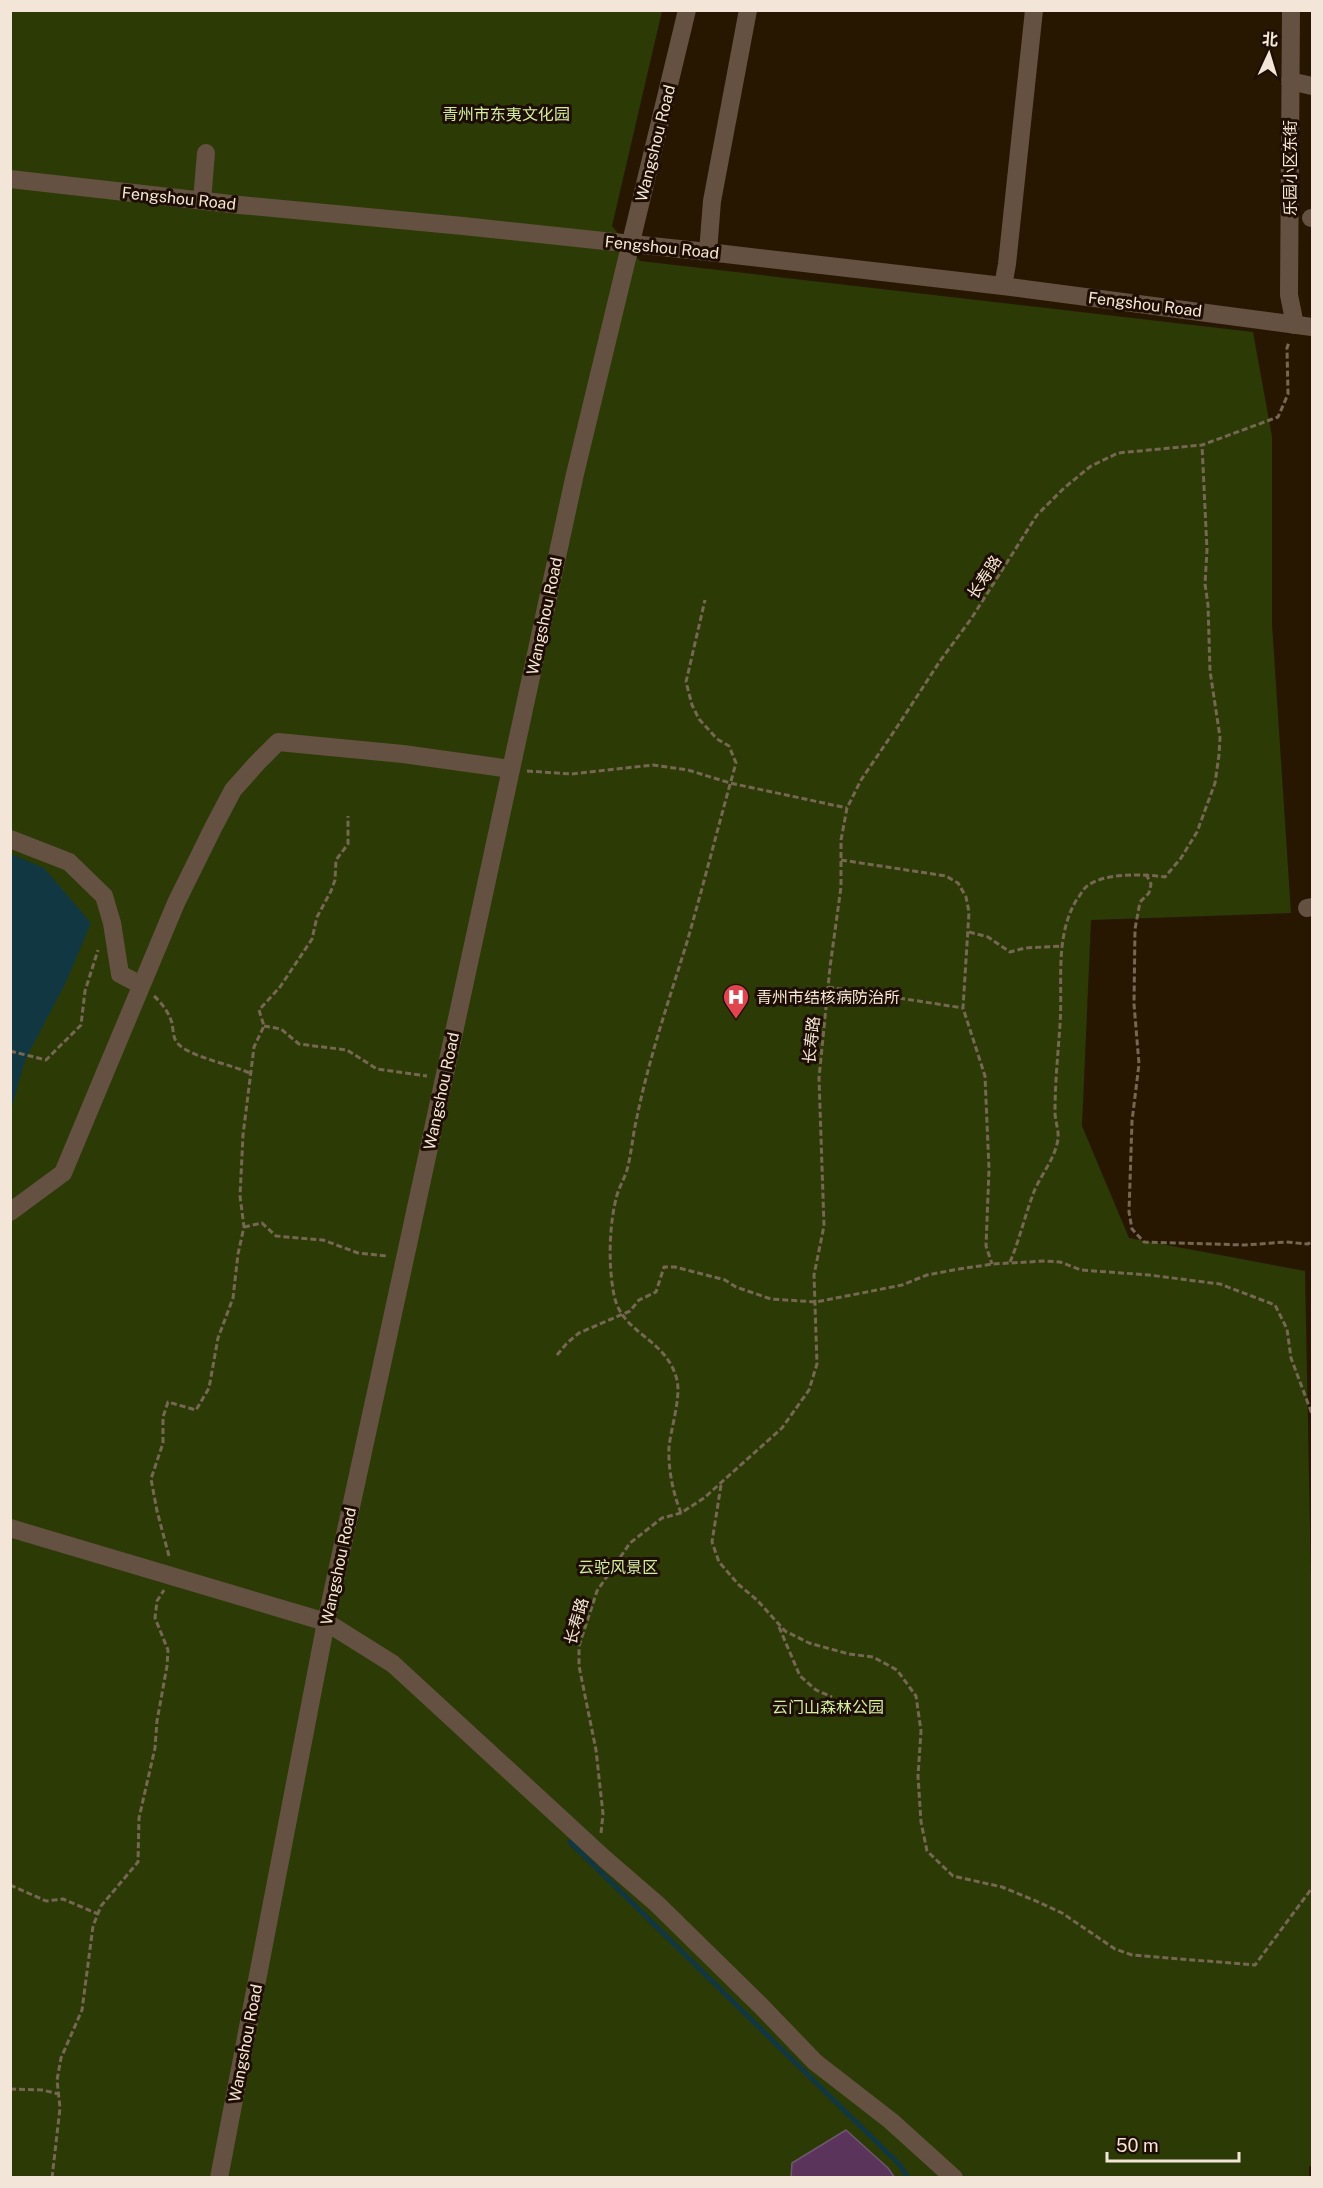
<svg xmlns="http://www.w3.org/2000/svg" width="1323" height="2188" viewBox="0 0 1323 2188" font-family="'Public Sans','Noto Sans SC',sans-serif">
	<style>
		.green { fill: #2c3a05 }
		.water { fill: #113742 }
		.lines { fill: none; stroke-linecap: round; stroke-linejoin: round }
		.stream { stroke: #113742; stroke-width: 5 }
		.building { fill: #5a345a; stroke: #6f586f; stroke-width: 1.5 }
		.path { stroke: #766753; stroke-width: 3; stroke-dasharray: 6 3; stroke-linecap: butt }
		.minor { stroke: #645142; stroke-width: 18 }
		.labels { text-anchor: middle; stroke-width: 6; stroke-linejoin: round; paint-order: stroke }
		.park-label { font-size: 16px; fill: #d4f09f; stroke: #1e0e00 }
		.street-label { font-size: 16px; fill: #f3e6d8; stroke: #1e0e00 }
		.poi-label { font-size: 16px; fill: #f3e6d8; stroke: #1e0e00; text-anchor: start }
	</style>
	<rect width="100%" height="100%" fill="#281700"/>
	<path class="green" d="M 11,11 L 662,11 L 612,226 L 640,261 L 1253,332 L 1272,437 L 1272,624 L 1291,913 L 1091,920 L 1082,1126 L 1129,1238 L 1305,1271 L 1312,1630 L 1312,2166 L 1309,2166 L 1309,2177 L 11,2178 Z"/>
	<path class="water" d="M 11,854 L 44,868 L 91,923 L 66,982 L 25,1060 L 11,1110 Z"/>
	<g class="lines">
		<path class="stream" d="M 570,1842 L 900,2165 L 908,2178"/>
	</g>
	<path class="building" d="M 846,2130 L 888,2168 L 895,2178 L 791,2178 L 792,2163 Z"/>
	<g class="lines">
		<g class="path">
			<path d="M 527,771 L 571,774 L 653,765 L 688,770 L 730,783 L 847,808"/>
			<path d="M 841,860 L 946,876 L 958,883 L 966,897 L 969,912 L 963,1008 L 985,1076 L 989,1169 L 986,1246 L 992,1264"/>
			<path d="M 1146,874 L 1151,884 L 1149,893 L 1140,902 L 1135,929 L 1134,1004 L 1139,1064 L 1132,1121 L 1129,1212 L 1132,1229 L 1144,1242 L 1245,1245 L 1286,1242 L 1308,1244 L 1312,1241"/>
			<path d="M 969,932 L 988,937 L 1010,952 L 1025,948 L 1062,946"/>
			<path d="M 828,987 L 963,1008"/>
			<path d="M 154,996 C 162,1003 169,1013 172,1023 C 173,1028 173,1037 176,1041 C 184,1056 234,1065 252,1074"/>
			<path d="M 264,1026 L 281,1029 L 299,1044 L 347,1050 L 377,1069 L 427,1076"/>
			<path d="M 10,1051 L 46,1060 L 81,1025 L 85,991 L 98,950"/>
			<path d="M 244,1227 L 262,1223 L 276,1236 L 323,1240 L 358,1253 L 387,1256"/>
			<path d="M 1010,1262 C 1019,1241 1024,1219 1032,1197 C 1038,1178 1055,1160 1058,1139 C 1059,1130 1055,1121 1055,1112 C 1055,1082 1058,1054 1060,1025 C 1063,983 1054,937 1077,899 C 1080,896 1082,891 1085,888 C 1101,872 1144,874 1165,877 L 1181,858 L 1197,832 L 1215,783 L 1219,755 L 1220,737 L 1210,671 L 1208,605 L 1205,584 L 1207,550 L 1202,445"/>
			<path d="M 557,1355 L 567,1343 L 579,1333 L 630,1311 L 639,1300 L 656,1292 L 664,1267 L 675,1267 L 725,1280 L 736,1287 L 771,1299 L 816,1302 L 902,1285 L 927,1275 L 959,1269 L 993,1264 L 1045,1261 L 1060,1262 L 1081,1270 L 1149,1275 L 1220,1284 L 1275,1305 L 1287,1329 L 1291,1358 L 1312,1414"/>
			<path d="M 721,1485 L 712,1542 L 719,1562 L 739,1585 L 757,1600 L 785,1631 L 809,1643 L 849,1654 L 873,1657 L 897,1670 L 916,1696 L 921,1731 L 918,1776 L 921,1822 L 927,1851 L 953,1876 L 1002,1887 L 1036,1901 L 1062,1913 L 1115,1949 L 1132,1955 L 1255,1965 L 1312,1888"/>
			<path d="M 681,1513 C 673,1493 668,1469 669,1447 C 671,1428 681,1398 677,1380 C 666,1337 622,1335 614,1295 C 608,1265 609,1224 617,1195 C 620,1185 626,1176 628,1166 C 632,1149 633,1133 637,1117 C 649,1058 669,1000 687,942 C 704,883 719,823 736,763 L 729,746 L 717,739 L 699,719 L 692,705 L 686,682 L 705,600"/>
			<path d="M 169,1556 L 157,1511 L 151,1479 L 163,1443 L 163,1417 L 168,1402 L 196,1410 L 209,1388 L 218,1338 L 233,1298 L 238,1254 L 244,1227 L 240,1196 L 243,1135 L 254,1047 L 264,1026 L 259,1010 L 280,987 L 312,939 L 317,917 L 331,891 L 335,880 L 336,860 L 348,844 L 348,816"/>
			<path d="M 779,1627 L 800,1676 L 816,1690 L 832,1697"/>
			<path d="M 601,1833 L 603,1814 L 596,1750 L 579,1666 L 579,1646 L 597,1591 L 630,1543 L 662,1518 L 681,1513 L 704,1498 L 782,1428 L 809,1390 L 817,1364 L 814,1275 L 824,1226 L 819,1078 L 830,967 L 841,887 L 841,840 L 847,808 L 861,780 L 897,727 L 940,661 L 971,619 L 1037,515 L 1064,488 L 1091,466 L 1118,453 L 1202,445 L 1278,417 L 1288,394 L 1287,348 L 1289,342"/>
			<path d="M 10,1885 L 46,1901 L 63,1899 L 98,1914"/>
			<path d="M 10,2089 L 42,2090 L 59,2094"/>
			<path d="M 52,2178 L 60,2108 L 57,2080 L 61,2058 L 82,2010 L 93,1926 L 101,1906 L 138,1862 L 139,1818 L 155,1748 L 157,1721 L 167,1666 L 168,1650 L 155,1618 L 157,1601 L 164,1590"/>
		</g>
		<g class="minor">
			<path d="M 1291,10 L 1289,295 L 1295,325"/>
			<path d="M 1290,81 L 1312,86"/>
			<path d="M 10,179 L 240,205 L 463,226 L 708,252 L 1003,286 L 1312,327"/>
			<path d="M 202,201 L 206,153"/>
			<path d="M 1311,218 L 1312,218"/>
			<path d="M 708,252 L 712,201 L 748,10"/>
			<path d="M 1003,286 L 1007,264 L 1034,10"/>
			<path d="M 10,839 L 69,862 L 104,896 L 112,923 L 120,974 L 141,985"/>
			<path d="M 1307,908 L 1312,907"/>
			<path d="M 10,1212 L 63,1173 L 176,903 L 214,826 L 233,790 L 257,763 L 278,742 L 403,754 L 511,769"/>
			<path d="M 10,1528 L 326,1622 L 393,1664 L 605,1859 L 657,1904 L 761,2006 L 815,2062 L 891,2121 L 954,2178"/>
			<path d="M 219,2178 L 326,1622 L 404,1263 L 575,474 L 687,10"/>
		</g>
	</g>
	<defs>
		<g id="hospital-pin" transform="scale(1.35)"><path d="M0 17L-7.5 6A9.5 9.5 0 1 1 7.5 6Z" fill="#e0444e" stroke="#1e0e00"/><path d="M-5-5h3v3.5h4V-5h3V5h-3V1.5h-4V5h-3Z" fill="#fff"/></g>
	</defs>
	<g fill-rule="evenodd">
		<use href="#hospital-pin" x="736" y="997"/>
	</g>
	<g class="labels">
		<g class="park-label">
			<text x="506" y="120">青州市东夷文化园</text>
			<text x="618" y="1573">云驼风景区</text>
			<text x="828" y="1713">云门山森林公园</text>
		</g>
		<g class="street-label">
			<text transform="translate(655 143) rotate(-76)" y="6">Wangshou Road</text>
			<text transform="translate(1290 168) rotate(-90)" y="6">乐园小区东街</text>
			<text transform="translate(179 198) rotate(6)" y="6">Fengshou Road</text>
			<text transform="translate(662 247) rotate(6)" y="6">Fengshou Road</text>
			<text transform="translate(1145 304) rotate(7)" y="6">Fengshou Road</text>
			<text transform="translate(984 577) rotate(-57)" y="6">长寿路</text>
			<text transform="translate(544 616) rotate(-78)" y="6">Wangshou Road</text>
			<text transform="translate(811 1040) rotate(-84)" y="6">长寿路</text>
			<text transform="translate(441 1091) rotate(-78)" y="6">Wangshou Road</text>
			<text transform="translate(338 1566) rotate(-78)" y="6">Wangshou Road</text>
			<text transform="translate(576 1621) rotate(-74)" y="6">长寿路</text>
			<text transform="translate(245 2043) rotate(-79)" y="6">Wangshou Road</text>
		</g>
		<g class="poi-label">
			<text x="756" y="1003">青州市结核病防治所</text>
		</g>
	</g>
	<rect width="1323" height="2188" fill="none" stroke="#f3e6d8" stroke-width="24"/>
	<g transform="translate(1269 54) rotate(4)" stroke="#1e0e00" stroke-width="4.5" paint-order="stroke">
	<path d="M0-4.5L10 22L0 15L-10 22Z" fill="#f3e6d8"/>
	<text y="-9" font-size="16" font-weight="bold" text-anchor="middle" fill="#f3e6d8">北</text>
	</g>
	<path d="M1107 2152v9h132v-9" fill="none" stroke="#f3e6d8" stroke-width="3"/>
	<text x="1116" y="2152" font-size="18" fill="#f3e6d8" stroke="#1e0e00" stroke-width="4.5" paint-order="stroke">50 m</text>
</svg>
